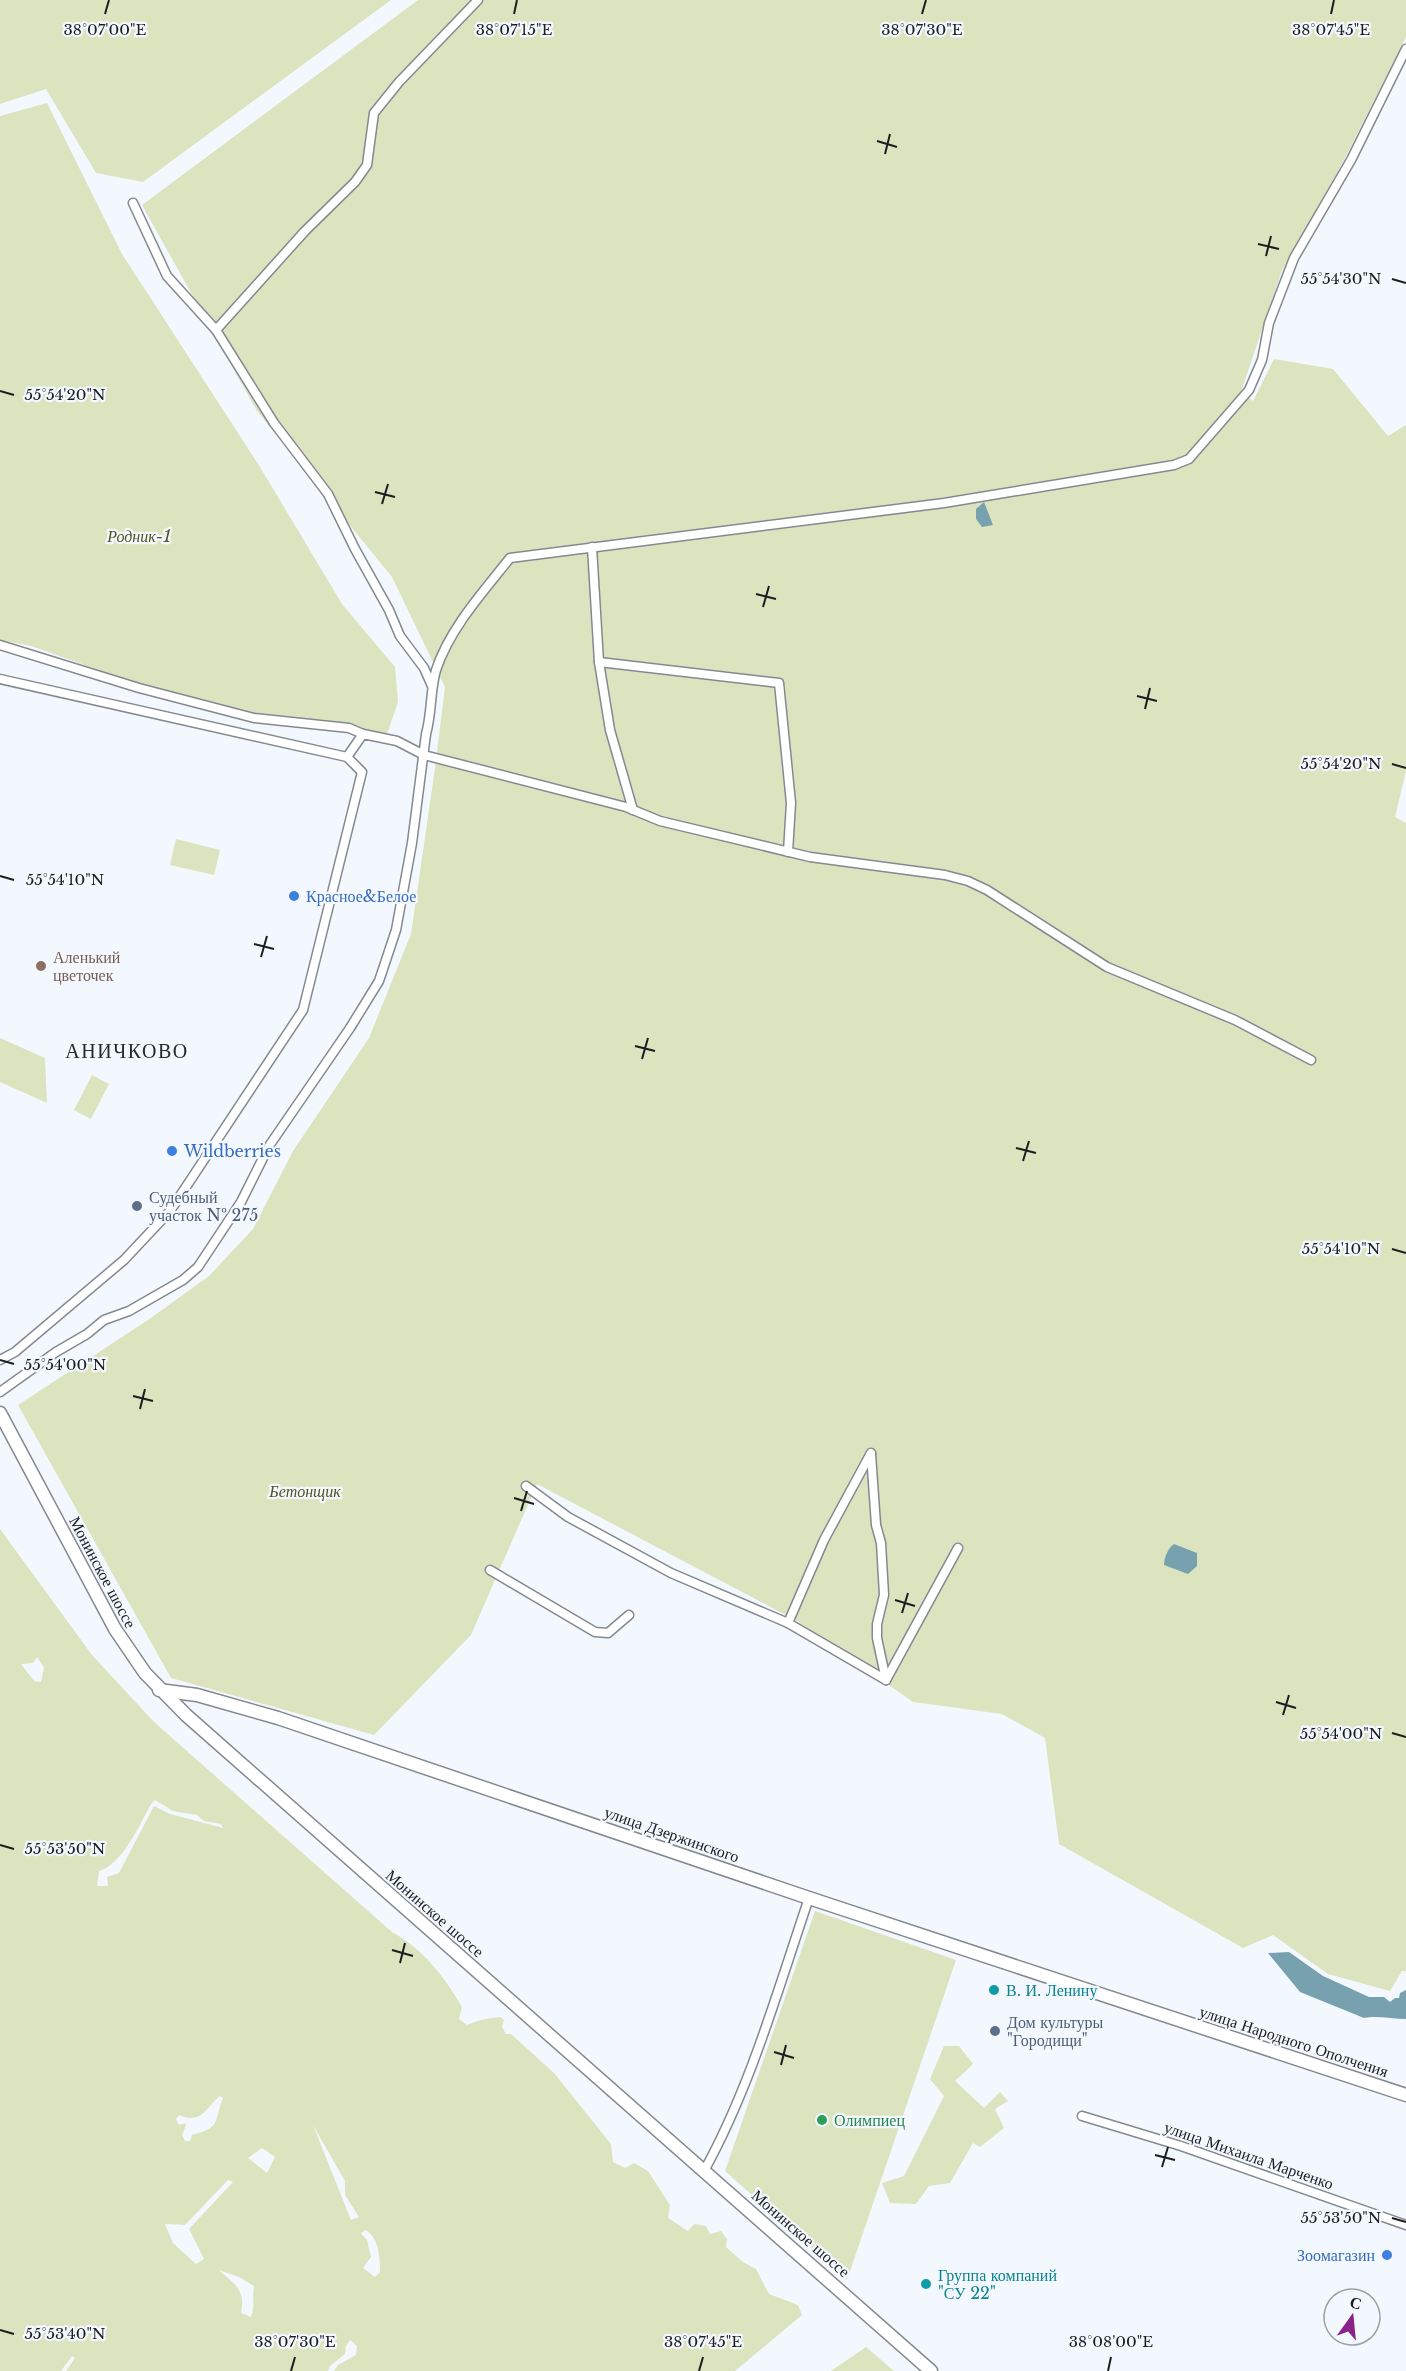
<svg xmlns="http://www.w3.org/2000/svg" width="1406" height="2371" viewBox="0 0 1406 2371" font-family="'Libre Baskerville',serif">
	<style>
		.green { fill: #dce3bf; fill-rule: evenodd }
		.water { fill: #78a1af }
		.lines { fill: none; stroke-linecap: round; stroke-linejoin: round }
		.street-casing { stroke: #848991; stroke-width: 11 }
		.secondary-casing { stroke: #848991; stroke-width: 15 }
		.street { stroke: #fff; stroke-width: 8 }
		.secondary { stroke: #fff; stroke-width: 12 }
		.ticks { fill: none; stroke: #1b1d20; stroke-width: 2 }
		.shop-dot { fill: #3f7fe0; stroke: #f3f8ff; stroke-width: 2 }
		.education-dot { fill: #8d6e63; stroke: #f3f8ff; stroke-width: 2 }
		.service-dot { fill: #5c6f8a; stroke: #f3f8ff; stroke-width: 2 }
		.culture-dot { fill: #0f9aa8; stroke: #f3f8ff; stroke-width: 2 }
		.leisure-dot { fill: #2e9e5b; stroke: #f3f8ff; stroke-width: 2 }
		.labels { text-anchor: middle; stroke-width: 4.5; stroke-linejoin: round; paint-order: stroke }
		.park-label { font-size: 16px; font-style: italic; fill: #4e551d; stroke: #f3f8ff }
		.shop-label { font-size: 16px; fill: #366cbe; stroke: #f3f8ff; text-anchor: start }
		.education-label { font-size: 16px; fill: #785e54; stroke: #f3f8ff; text-anchor: start }
		.service-label { font-size: 16px; fill: #4e5e75; stroke: #f3f8ff; text-anchor: start }
		.street-label { font-size: 16px; fill: #1b1d20; stroke: #f3f8ff }
		.culture-label { font-size: 16px; fill: #0d838f; stroke: #f3f8ff; text-anchor: start }
		.leisure-label { font-size: 16px; fill: #27864d; stroke: #f3f8ff; text-anchor: start }
		.quarter-label { font-size: 20px; letter-spacing: 1.5px; fill: #252a30; stroke: #f3f8ff }
		.ticks-label { font-size: 15px; text-anchor: middle; fill: #1b1d20; stroke: #f3f8ff; stroke-width: 4.5; stroke-linejoin: round; paint-order: stroke }
	</style>
	<rect width="100%" height="100%" fill="#f3f8ff"/>
	<g class="green">
		<path d="M 0,0 L 391,0 L 143,182 L 96,173 L 46,89 L 0,104 Z"/>
		<path d="M 418,0 L 1406,0 L 1406,37 L 1345,158 L 1281,273 L 1241,392 L 1253,401 L 1274,359 L 1333,369 L 1388,436 L 1406,425 L 1406,771 L 1395,817 L 1406,823 L 1406,1971 L 1402,1971 L 1390,1991 L 1328,1974 L 1273,1935 L 1243,1948 L 1059,1844 L 1045,1738 L 1002,1714 L 913,1702 L 797,1621 L 537,1484 L 471,1635 L 374,1735 L 171,1678 L 18,1405 L 148,1320 L 209,1276 L 253,1229 L 293,1151 L 369,1038 L 411,934 L 435,768 L 445,687 L 392,577 L 257,411 L 142,205 Z"/>
		<path d="M 47,103 L 122,254 L 260,467 L 342,604 L 395,667 L 398,702 L 387,734 L 229,716 L 31,646 L 0,640 L 0,116 Z"/>
		<path d="M 176,839 L 220,850 L 214,875 L 170,865 Z"/>
		<path d="M 0,1038 L 45,1058 L 47,1103 L 0,1082 Z"/>
		<path d="M 92,1075 L 109,1084 L 91,1119 L 74,1110 Z"/>
		<path d="M 0,1529 L 92,1655 L 154,1722 L 392,1932 C 425,1951 443,1975 462,2007 L 459,2019 L 467,2025 C 478,2020 489,2018 501,2017 L 504,2020 L 502,2027 L 506,2034 L 511,2034 L 554,2073 L 611,2144 L 613,2162 L 625,2168 L 634,2163 L 648,2171 L 670,2205 L 668,2218 L 688,2231 L 694,2224 L 706,2226 L 710,2234 L 721,2231 L 727,2239 L 726,2247 L 743,2262 L 756,2269 L 769,2294 L 798,2305 L 802,2315 L 735,2371 L 334,2371 L 338,2365 L 356,2355 L 357,2346 L 350,2340 L 346,2346 L 345,2354 L 330,2366 L 328,2371 L 66,2371 L 75,2358 L 72,2356 L 61,2371 L 0,2371 ZM 37,1657 L 44,1667 L 41,1682 L 34,1681 L 21,1664 L 33,1663 ZM 155,1800 L 173,1811 L 197,1815 L 204,1821 L 221,1824 L 223,1828 L 170,1814 L 154,1806 L 119,1873 L 107,1877 L 108,1886 L 97,1886 L 99,1871 C 122,1865 140,1824 151,1804 ZM 220,2096 L 223,2098 C 213,2123 222,2127 192,2135 L 190,2141 L 185,2141 L 182,2135 L 186,2125 L 185,2123 L 179,2125 L 176,2119 L 179,2115 C 202,2125 206,2107 220,2096 ZM 313,2125 L 345,2181 L 345,2195 L 359,2217 L 351,2220 ZM 262,2148 L 275,2157 L 267,2173 L 248,2158 ZM 228,2180 L 233,2182 L 189,2229 L 204,2259 L 196,2264 L 173,2243 L 165,2224 L 185,2225 ZM 366,2230 C 379,2239 380,2257 380,2272 L 375,2277 L 363,2268 L 371,2257 L 367,2240 L 361,2233 ZM 219,2270 L 239,2277 L 254,2286 C 252,2297 255,2307 251,2317 L 241,2313 C 246,2289 234,2284 219,2270 Z"/>
		<path d="M 815,1911 L 956,1960 L 847,2280 L 725,2171 Z"/>
		<path d="M 944,2046 L 959,2046 L 973,2064 L 955,2081 L 984,2108 L 1000,2092 L 1008,2101 L 995,2109 L 1004,2128 L 980,2147 L 973,2143 L 950,2183 L 929,2186 L 916,2204 L 890,2203 L 882,2183 L 904,2176 L 944,2096 L 930,2079 Z"/>
		<path d="M 866,2347 L 894,2371 L 831,2371 Z"/>
	</g>
	<g class="water">
		<path d="M 984,502 L 993,525 L 982,527 L 976,519 L 976,509 Z"/>
		<path d="M 1174,1544 L 1197,1553 L 1197,1566 L 1188,1574 L 1164,1565 C 1164,1558 1168,1548 1174,1544 Z"/>
		<path d="M 1289,1952 L 1323,1976 L 1369,1997 L 1384,1997 L 1390,2002 L 1395,1998 L 1399,1998 L 1400,1993 L 1406,1990 L 1406,2019 C 1392,2019 1377,2015 1364,2018 L 1300,1992 L 1268,1953 Z"/>
	</g>
	<g class="lines">
		<g class="street-casing">
			<g id="street">
				<path d="M 133,203 L 167,276 L 216,330"/>
				<path d="M 592,547 L 599,662 L 610,730 L 633,810"/>
				<path d="M 0,645 L 139,688 L 254,718 L 349,728 L 363,734"/>
				<path d="M 599,662 L 779,683 L 791,803 L 788,852"/>
				<path d="M 0,679 L 347,757 L 362,772 L 303,1010 L 170,1211 L 124,1260 L 15,1352 L 0,1360"/>
				<path d="M 432,686 L 424,668 L 400,636 L 389,610 L 355,549 L 328,494 L 274,423 L 216,330 L 305,231 L 355,182 L 367,165 L 374,113 L 399,82 L 478,0"/>
				<path d="M 347,757 L 363,734 L 397,741 L 424,755 L 626,807 L 660,821 L 810,857 L 945,875 L 968,881 L 987,890 L 1107,967 L 1235,1020 L 1311,1060"/>
				<path d="M 0,1392 L 56,1352 L 87,1334 L 104,1320 L 129,1311 L 183,1280 L 198,1267 L 241,1202 L 269,1146 L 350,1028 L 379,981 L 396,930 L 412,843 L 426,734 C 432,713 430,691 436,670 C 450,628 483,592 510,558 L 944,503 L 1174,465 L 1189,459 L 1249,390 L 1262,360 L 1269,323 L 1294,258 L 1351,160 L 1406,49"/>
				<path d="M 871,1454 L 876,1525 L 881,1543 L 884,1595 L 877,1624 L 877,1638 L 886,1680"/>
				<path d="M 526,1486 L 568,1517 L 671,1573 L 788,1623 L 824,1540 L 871,1453"/>
				<path d="M 490,1570 L 595,1632 L 608,1633 L 629,1615"/>
				<path d="M 788,1623 L 886,1680"/>
				<path d="M 886,1680 L 958,1548"/>
				<path d="M 1082,2116 L 1181,2146 L 1406,2225"/>
				<path d="M 704,2171 C 751,2086 778,1989 809,1898"/>
			</g>
		</g>
		<g class="secondary-casing">
			<g id="secondary">
				<path d="M 0,1413 L 115,1629 L 145,1673 L 186,1715 L 931,2371"/>
				<path d="M 159,1690 L 197,1695 L 278,1718 L 809,1898 L 1406,2095"/>
			</g>
		</g>
		<use href="#street" class="street"/>
		<use href="#secondary" class="secondary"/>
	</g>
	<path class="ticks" d="M 105,14 L 109,0M 514,14 L 517,0M 922,14 L 926,0M 1331,14 L 1334,0M 877,141 L 897,147M 885,154 L 890,134M 1258,244 L 1279,249M 1266,256 L 1271,236M 1392,279 L 1406,283M 0,391 L 14,395M 375,492 L 395,497M 382,504 L 388,484M 756,594 L 776,599M 763,607 L 769,586M 1137,696 L 1157,701M 1145,709 L 1150,688M 1392,764 L 1406,768M 0,876 L 14,880M 254,944 L 274,949M 261,957 L 267,936M 635,1046 L 655,1051M 642,1059 L 648,1038M 1016,1148 L 1036,1153M 1023,1161 L 1029,1141M 1392,1249 L 1406,1253M 0,1360 L 14,1364M 133,1396 L 153,1401M 140,1409 L 145,1389M 514,1498 L 534,1504M 521,1511 L 527,1491M 895,1600 L 915,1606M 902,1613 L 908,1593M 1276,1702 L 1296,1708M 1283,1715 L 1289,1695M 1392,1733 L 1406,1737M 0,1845 L 14,1849M 392,1950 L 413,1956M 400,1963 L 405,1943M 774,2052 L 794,2058M 781,2065 L 786,2045M 1155,2155 L 1175,2160M 1162,2167 L 1168,2147M 1392,2218 L 1406,2222M 0,2330 L 14,2334M 291,2371 L 295,2357M 699,2371 L 703,2357M 1108,2371 L 1111,2357"/>
	<g class="shop-dot">
		<circle cx="294" cy="896" r="6"/>
		<circle cx="172" cy="1151" r="6"/>
		<circle cx="1387" cy="2255" r="6"/>
	</g>
	<circle class="education-dot" cx="41" cy="966" r="6"/>
	<g class="service-dot">
		<circle cx="137" cy="1206" r="6"/>
		<circle cx="995" cy="2031" r="6"/>
	</g>
	<g class="culture-dot">
		<circle cx="994" cy="1990" r="6"/>
		<circle cx="926" cy="2284" r="6"/>
	</g>
	<circle class="leisure-dot" cx="822" cy="2120" r="6"/>
	<g class="labels">
		<g class="park-label">
			<text x="139" y="542">Родник-1</text>
			<text x="305" y="1497">Бетонщик</text>
		</g>
		<g class="shop-label">
			<text x="306" y="902">Красное&amp;Белое</text>
			<text x="184" y="1157">Wildberries</text>
			<text x="1375" y="2261" text-anchor="end">Зоомагазин</text>
		</g>
		<g class="education-label">
			<text x="53" y="963">Аленький<tspan x="53" dy="18">цветочек</tspan></text>
		</g>
		<g class="service-label">
			<text x="149" y="1203">Судебный<tspan x="149" dy="18">участок № 275</tspan></text>
			<text x="1007" y="2028">Дом культуры<tspan x="1007" dy="18">"Городищи"</tspan></text>
		</g>
		<g class="street-label">
			<text transform="translate(103 1572) rotate(62)" y="6">Монинское шоссе</text>
			<text transform="translate(672 1834) rotate(19)" y="6">улица Дзержинского</text>
			<text transform="translate(435 1913) rotate(41)" y="6">Монинское шоссе</text>
			<text transform="translate(1294 2041) rotate(18)" y="6">улица Народного Ополчения</text>
			<text transform="translate(1249 2155) rotate(19)" y="6">улица Михаила Марченко</text>
			<text transform="translate(801 2233) rotate(41)" y="6">Монинское шоссе</text>
		</g>
		<g class="culture-label">
			<text x="1006" y="1996">В. И. Ленину</text>
			<text x="938" y="2281">Группа компаний<tspan x="938" dy="18">"СУ 22"</tspan></text>
		</g>
		<g class="leisure-label">
			<text x="834" y="2126">Олимпиец</text>
		</g>
		<g class="quarter-label">
			<text x="127" y="1058">АНИЧКОВО</text>
		</g>
	</g>
	<g class="ticks-label">
		<text x="105" y="35">38°07'00"E</text>
		<text x="514" y="35">38°07'15"E</text>
		<text x="922" y="35">38°07'30"E</text>
		<text x="1331" y="35">38°07'45"E</text>
		<text x="1341" y="284">55°54'30"N</text>
		<text x="65" y="400">55°54'20"N</text>
		<text x="1341" y="769">55°54'20"N</text>
		<text x="65" y="885">55°54'10"N</text>
		<text x="1341" y="1254">55°54'10"N</text>
		<text x="65" y="1370">55°54'00"N</text>
		<text x="1341" y="1739">55°54'00"N</text>
		<text x="65" y="1854">55°53'50"N</text>
		<text x="1341" y="2223">55°53'50"N</text>
		<text x="65" y="2339">55°53'40"N</text>
		<text x="295" y="2347">38°07'30"E</text>
		<text x="703" y="2347">38°07'45"E</text>
		<text x="1111" y="2347">38°08'00"E</text>
	</g>
	<g transform="translate(1352 2317) rotate(15)"><circle r="28" fill="#f3f8ff" stroke="#9da0a6" stroke-width="1.5"/>
	<path d="M0-4.5L10 22L0 15L-10 22Z" fill="#892289"/>
	<text y="-9" font-size="16" font-weight="bold" text-anchor="middle" fill="#1b1d20">С</text>
	</g>
</svg>
